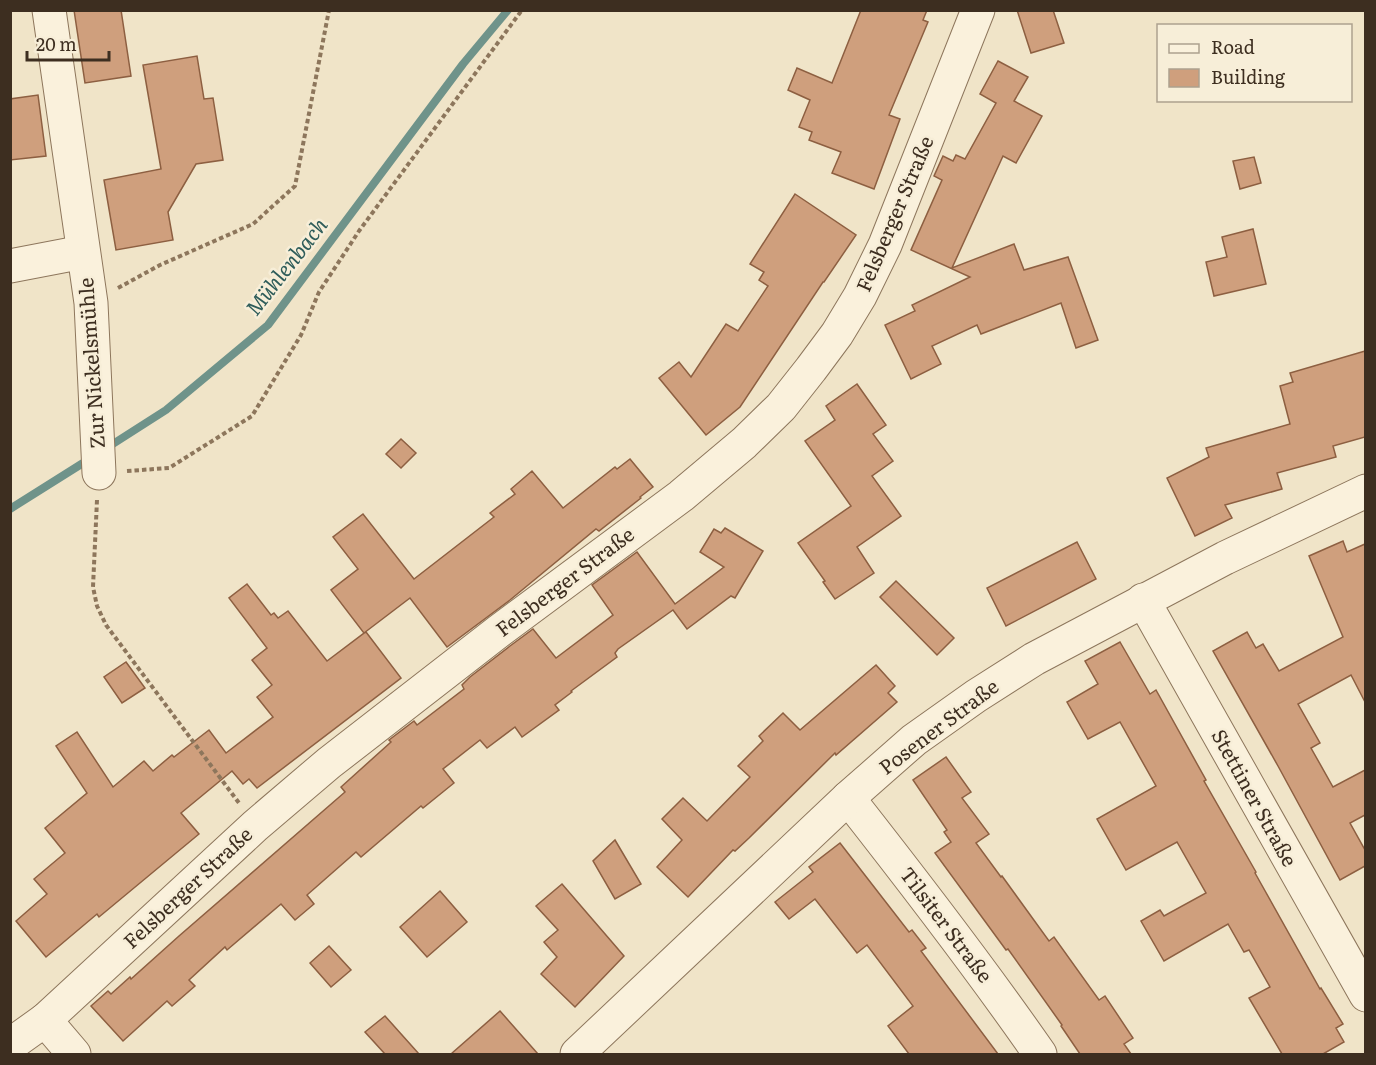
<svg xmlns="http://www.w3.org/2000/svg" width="1376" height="1065" viewBox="0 0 1376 1065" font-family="Literata,serif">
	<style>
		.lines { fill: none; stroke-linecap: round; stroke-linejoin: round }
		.stream { stroke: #6f938a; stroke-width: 8 }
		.building { fill: #cf9f7d; stroke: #8d5f41; stroke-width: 1.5 }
		.minor-casing { stroke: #8d765c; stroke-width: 35 }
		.path { stroke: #8d765c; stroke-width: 4; stroke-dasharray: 4.5 3; stroke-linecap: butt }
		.minor { stroke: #faf1dc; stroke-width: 33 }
		.labels { text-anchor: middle; stroke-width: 5; stroke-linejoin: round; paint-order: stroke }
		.street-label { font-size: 20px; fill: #3d2e20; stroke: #f7eed8 }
		.water-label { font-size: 21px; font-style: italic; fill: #2f5d5a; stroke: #f7eed8 }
	</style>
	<rect width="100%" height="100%" fill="#f0e4c8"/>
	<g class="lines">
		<g class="stream">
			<path d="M 105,449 L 166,410 L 268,325 L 463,64 L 508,10"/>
			<path d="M 10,509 L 91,458"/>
		</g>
	</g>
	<g class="building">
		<path d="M 74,10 L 121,10 L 131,76 L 85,83 Z"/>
		<path d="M 861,10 L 927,10 L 923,20 L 928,22 L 889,115 L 900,119 L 874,189 L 832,173 L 841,152 L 809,140 L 812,132 L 799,127 L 810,100 L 788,90 L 797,68 L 832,83 Z"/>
		<path d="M 1017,10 L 1053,10 L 1064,43 L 1031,53 Z"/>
		<path d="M 197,56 L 204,99 L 213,98 L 223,160 L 196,164 L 168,212 L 173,240 L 116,250 L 104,180 L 161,169 L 143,65 Z"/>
		<path d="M 998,61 L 1028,77 L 1014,101 L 1042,116 L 1016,163 L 1003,156 L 952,268 L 1014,244 L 1024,270 L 1068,257 L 1098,340 L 1076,348 L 1061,303 L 981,334 L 977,325 L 932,346 L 941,364 L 911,379 L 885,325 L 915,311 L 912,305 L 970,277 L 911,250 L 942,180 L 934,176 L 943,156 L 953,161 L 956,155 L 965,159 L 996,103 L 980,94 Z"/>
		<path d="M 38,95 L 46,156 L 10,160 L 10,99 Z"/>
		<path d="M 1254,157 L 1261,183 L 1240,189 L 1233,161 Z"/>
		<path d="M 795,194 L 856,235 L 824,282 L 823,282 L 740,407 L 706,435 L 659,378 L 679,362 L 691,377 L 726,324 L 738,331 L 768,286 L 759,280 L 764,272 L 750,264 Z"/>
		<path d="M 1253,229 L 1266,284 L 1214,296 L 1206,262 L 1227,257 L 1222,237 Z"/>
		<path d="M 1365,351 L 1365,437 L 1333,446 L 1336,457 L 1277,473 L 1282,489 L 1225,505 L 1232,518 L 1195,536 L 1167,478 L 1209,457 L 1206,448 L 1290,424 L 1280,386 L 1293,382 L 1290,373 Z"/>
		<path d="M 857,384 L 886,425 L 873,434 L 893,461 L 872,476 L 901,516 L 857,547 L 874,573 L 835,599 L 823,582 L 825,581 L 798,543 L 851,506 L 805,441 L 835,420 L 826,406 Z"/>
		<path d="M 401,439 L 416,453 L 401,468 L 386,454 Z"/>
		<path d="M 630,459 L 653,487 L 640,497 L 641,498 L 599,531 L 596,529 L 510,600 L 447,647 L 410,598 L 364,633 L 366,632 L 401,678 L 257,788 L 249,779 L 243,784 L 232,771 L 181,813 L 199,834 L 99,917 L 97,914 L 46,957 L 16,921 L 47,894 L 34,879 L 65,853 L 45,828 L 87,793 L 56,746 L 77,732 L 113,787 L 144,761 L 153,771 L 172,755 L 174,757 L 209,730 L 226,753 L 273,717 L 257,697 L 272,685 L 252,660 L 267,648 L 229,598 L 247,584 L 271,615 L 274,613 L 278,618 L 288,611 L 327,661 L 364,633 L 331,590 L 358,569 L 333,537 L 363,514 L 414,579 L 494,517 L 490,513 L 515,494 L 511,489 L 532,471 L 563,508 L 615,467 L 617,469 Z"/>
		<path d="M 725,528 L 763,551 L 735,598 L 731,596 L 687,629 L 673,610 L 618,649 L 615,653 L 617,657 L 571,691 L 572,692 L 555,705 L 559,710 L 522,737 L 515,727 L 487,748 L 480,740 L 443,769 L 454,783 L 423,808 L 421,806 L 361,857 L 356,852 L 307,895 L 314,904 L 295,920 L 281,904 L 227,950 L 225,947 L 189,980 L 195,986 L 172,1006 L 167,1001 L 123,1041 L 91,1006 L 108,991 L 111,994 L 130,977 L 131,979 L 179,936 L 345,792 L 341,787 L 391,742 L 389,740 L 414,721 L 417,725 L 464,689 L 462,685 L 470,677 L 510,646 L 533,629 L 556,658 L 613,615 L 592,585 L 637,552 L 675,604 L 724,567 L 700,552 L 714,529 L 721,533 Z"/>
		<path d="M 1343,541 L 1347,552 L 1365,544 L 1365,702 L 1351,675 L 1298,704 L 1320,743 L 1311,748 L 1333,787 L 1365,770 L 1365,815 L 1350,823 L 1365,850 L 1365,866 L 1340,880 L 1278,766 L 1213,651 L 1247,632 L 1256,648 L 1263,644 L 1279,671 L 1343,637 L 1309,556 Z"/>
		<path d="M 1077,542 L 1096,579 L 1006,626 L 987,588 Z"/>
		<path d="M 896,581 L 954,638 L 937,655 L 880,597 Z"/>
		<path d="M 1120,642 L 1150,694 L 1156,690 L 1206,780 L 1204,781 L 1256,872 L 1255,873 L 1320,989 L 1321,988 L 1343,1024 L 1336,1028 L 1344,1042 L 1323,1054 L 1282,1054 L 1249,998 L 1270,987 L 1249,950 L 1244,952 L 1228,924 L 1164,961 L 1141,921 L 1160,910 L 1164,916 L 1206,893 L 1177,842 L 1126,870 L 1097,819 L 1156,786 L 1120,722 L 1088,739 L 1067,702 L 1098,684 L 1085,661 Z"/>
		<path d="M 126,662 L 145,688 L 122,703 L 104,677 Z"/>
		<path d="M 876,665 L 895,686 L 888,693 L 897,702 L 836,755 L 835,753 L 749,838 L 735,851 L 733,850 L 688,897 L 657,867 L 682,840 L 662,819 L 683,798 L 707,821 L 750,777 L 738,766 L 763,741 L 759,736 L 783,713 L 800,730 Z"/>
		<path d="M 946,757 L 971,792 L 962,798 L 989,834 L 976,843 L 1001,877 L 1002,876 L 1049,941 L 1054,937 L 1099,1000 L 1105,996 L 1133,1038 L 1124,1044 L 1131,1054 L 1080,1054 L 1061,1026 L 1062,1025 L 1008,949 L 1006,950 L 935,853 L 951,842 L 944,832 L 947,830 L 913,780 Z"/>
		<path d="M 615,840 L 641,884 L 615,899 L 593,861 Z"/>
		<path d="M 840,843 L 909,932 L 912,930 L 926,948 L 921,951 L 998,1054 L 909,1054 L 888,1026 L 913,1006 L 867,945 L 857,953 L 815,899 L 789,919 L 775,902 L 813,872 L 809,867 Z"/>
		<path d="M 562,884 L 624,956 L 575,1007 L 541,974 L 557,957 L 544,942 L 558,930 L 536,906 Z"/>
		<path d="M 440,891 L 467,922 L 427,957 L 400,927 Z"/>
		<path d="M 329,946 L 351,970 L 331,987 L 310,963 Z"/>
		<path d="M 500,1011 L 538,1054 L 451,1054 Z"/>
		<path d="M 385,1016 L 419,1054 L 385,1054 L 365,1032 Z"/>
	</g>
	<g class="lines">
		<g class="minor-casing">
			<g id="minor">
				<path d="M 49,10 L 91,303 L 99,473"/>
				<path d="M 10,266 L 83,252"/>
				<path d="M 1143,600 L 1366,995"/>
				<path d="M 848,798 C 914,882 979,966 1040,1054"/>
				<path d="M 45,1020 L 74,1054"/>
				<path d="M 10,1045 L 45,1020 L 255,826 L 329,763 L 499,631 L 681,496 L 744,443 L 781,407 L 811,369 L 837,334 L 860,296 L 885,245 L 978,10"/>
				<path d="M 577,1054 L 848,798 L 914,740 L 976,696 L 1034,659 L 1225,558 L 1366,491"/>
			</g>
		</g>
		<g class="path">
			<path d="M 118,288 L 160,265 L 253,224 L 295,186 L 329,10"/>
			<path d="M 127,471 L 169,468 L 252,416 L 301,335 L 319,292 L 359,231 L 522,10"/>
			<path d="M 97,500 L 93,587 L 97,606 L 106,625 L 239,803"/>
		</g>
		<use href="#minor" class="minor"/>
	</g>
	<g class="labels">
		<g class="street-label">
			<text transform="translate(895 214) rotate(-67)" y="7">Felsberger Straße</text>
			<text transform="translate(92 363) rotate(-94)" y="7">Zur Nickelsmühle</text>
			<text transform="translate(565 582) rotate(-37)" y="7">Felsberger Straße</text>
			<text transform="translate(939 727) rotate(-37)" y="7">Posener Straße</text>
			<text transform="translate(1254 798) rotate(61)" y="7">Stettiner Straße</text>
			<text transform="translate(188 888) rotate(-43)" y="7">Felsberger Straße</text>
			<text transform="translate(946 925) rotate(53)" y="7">Tilsiter Straße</text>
		</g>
		<g class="water-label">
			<text transform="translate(287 267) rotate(-52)" y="7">Mühlenbach</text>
		</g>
	</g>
	<rect width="1376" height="1065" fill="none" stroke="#3d2e20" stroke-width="24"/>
	<rect x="1157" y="24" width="195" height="78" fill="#f7eed8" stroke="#ada18e" stroke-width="1.5"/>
	<rect x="1169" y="44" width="30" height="9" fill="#faf1dc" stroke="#ada18e" stroke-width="1.5"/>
	<text x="1211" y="54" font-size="18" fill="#3d2e20">Road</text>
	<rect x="1169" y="69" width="30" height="18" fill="#cf9f7d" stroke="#ada18e" stroke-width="1.5"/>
	<text x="1211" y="84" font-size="18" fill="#3d2e20">Building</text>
	<path d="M27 51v9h82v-9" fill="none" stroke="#3d2e20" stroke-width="3"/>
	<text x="36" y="51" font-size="18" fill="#3d2e20" stroke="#f7eed8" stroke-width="4.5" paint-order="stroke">20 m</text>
</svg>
